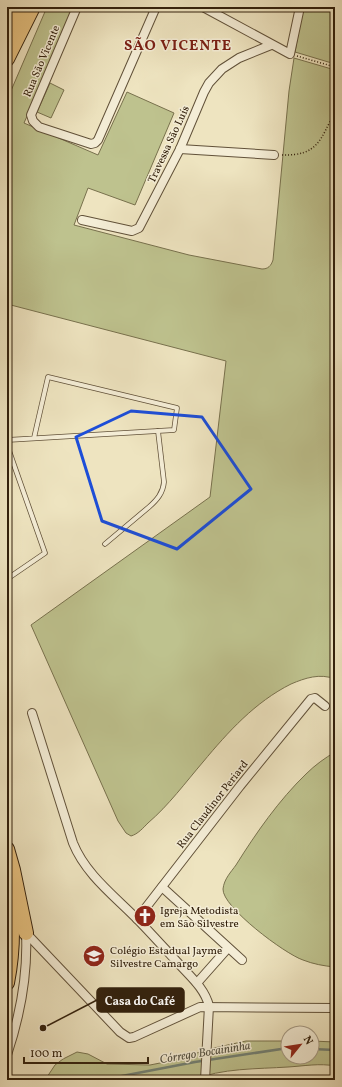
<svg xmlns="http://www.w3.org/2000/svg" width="342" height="1087" viewBox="0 0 342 1087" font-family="Vollkorn,serif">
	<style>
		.green { fill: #bec28e; stroke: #78714d }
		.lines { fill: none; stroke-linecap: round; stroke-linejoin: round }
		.stream { stroke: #717f73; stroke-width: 2.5 }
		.service-casing { stroke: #615139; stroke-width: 5.5 }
		.minor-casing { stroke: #615139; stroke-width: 10 }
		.motorway-casing { stroke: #32200c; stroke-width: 16 }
		.path { stroke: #32200c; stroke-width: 1.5; stroke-dasharray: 1 2; stroke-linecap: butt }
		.service { stroke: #f4edd6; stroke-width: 4 }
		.minor { stroke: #f4edd6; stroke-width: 8 }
		.motorway { stroke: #e7c280; stroke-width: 14 }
		.marked { fill: none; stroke: #1d4ed8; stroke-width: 3; stroke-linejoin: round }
		.labels { text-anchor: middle; stroke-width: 3; stroke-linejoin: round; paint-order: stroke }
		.street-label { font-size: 11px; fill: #32200c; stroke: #f4edd6 }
		.poi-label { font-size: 11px; fill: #32200c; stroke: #f4edd6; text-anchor: start }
		.water-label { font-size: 12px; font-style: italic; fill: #524f40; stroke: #f4edd6 }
		.district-label { font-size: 15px; font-weight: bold; letter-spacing: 1px; fill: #7a1f14; stroke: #f4edd6 }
		.leader { fill: none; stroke: #32200c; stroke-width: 1.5 }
		.callout-dot { fill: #32200c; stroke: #f4edd6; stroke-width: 1.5 }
		.callout { fill: #32200c; stroke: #32200c; stroke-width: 1.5 }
		.callout-label { font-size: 12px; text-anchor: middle; font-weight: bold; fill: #fff }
	</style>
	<rect width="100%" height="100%" fill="#eee4c0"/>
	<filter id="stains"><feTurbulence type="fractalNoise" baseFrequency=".005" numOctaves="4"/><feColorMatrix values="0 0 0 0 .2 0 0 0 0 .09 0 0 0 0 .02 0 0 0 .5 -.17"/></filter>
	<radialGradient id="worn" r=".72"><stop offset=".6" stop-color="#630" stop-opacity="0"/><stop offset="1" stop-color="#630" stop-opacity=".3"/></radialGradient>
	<g class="green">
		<path d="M 47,7 L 75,7 L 24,123 L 98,155 L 127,92 L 174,113 L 135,205 L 88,188 L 74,225 L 189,255 L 262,269 C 268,269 271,266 273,260 L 289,91 L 294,58 L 335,70 L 335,679 C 320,673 305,678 291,684 C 255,702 228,732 203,762 C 185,783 169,805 148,823 C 143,828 138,834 131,836 L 126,833 L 118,821 L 31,625 L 210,497 L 226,361 L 7,304 L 7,100 Z"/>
		<path d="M 303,7 L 335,7 L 335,64 L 295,52 Z"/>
		<path d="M 50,83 L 64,90 L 51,118 L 37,112 Z"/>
		<path d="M 335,752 L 335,967 C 324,966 313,964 303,960 C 285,954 222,907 223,889 C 224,879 231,872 236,865 C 256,833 279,800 306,774 C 315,765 325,758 335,752 Z"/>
		<path d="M 246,1041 L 288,1041 L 288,1057 L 312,1057 L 312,1041 L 335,1042 L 335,1066 C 320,1063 304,1066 288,1067 C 258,1069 221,1068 193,1080 L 45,1080 L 55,1065 L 63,1059 L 77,1052 L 88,1054 L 107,1064 L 150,1065 L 170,1061 L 214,1048 Z"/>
	</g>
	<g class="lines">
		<g class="stream">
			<path d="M 312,1049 L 335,1050"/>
			<path d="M 101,1080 L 195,1062 L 288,1048"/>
		</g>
		<g class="service-casing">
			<g id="service">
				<path d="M 7,440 L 174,430 L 177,408 L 48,377 L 34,438"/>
				<path d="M 7,445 L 45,553 L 7,579"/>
				<path d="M 105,544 L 149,507 C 157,500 163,493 164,482 L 158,431"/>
			</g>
		</g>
		<g class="minor-casing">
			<g id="minor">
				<path d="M 77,7 L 31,115 L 33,121 L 39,127 L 91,144 L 95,143 L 98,140 L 156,7"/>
				<path d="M 203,7 L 290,54 L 300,7"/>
				<path d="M 180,149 L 274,155"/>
				<path d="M 82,220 L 132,231 L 139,228 L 180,149 L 204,92 L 209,83 L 222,69 L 239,58 L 271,45"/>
				<path d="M 32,713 L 73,843 C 85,873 112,894 135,917 C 150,932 165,949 179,964 C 191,977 205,989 209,1006 L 205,1080"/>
				<path d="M 162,887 L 242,960"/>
				<path d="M 137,919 L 240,786 L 311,699 L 315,698 L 325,706"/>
				<path d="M 26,933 L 120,1032 L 129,1038 L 134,1037 L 200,1007 L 335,1008"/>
				<path d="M 197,983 L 228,948"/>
				<path d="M 7,1055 C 20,1016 28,975 26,933"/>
			</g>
		</g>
		<g class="motorway-casing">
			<g id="motorway">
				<path d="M 7,32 L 18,7"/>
				<path d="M 7,59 L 33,7"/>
				<path d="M 7,849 L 13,870 L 26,933"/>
				<path d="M 7,872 C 13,908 14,948 7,983"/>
			</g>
		</g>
		<g class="path">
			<path d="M 297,56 L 335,67"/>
			<path d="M 282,155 C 319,156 320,139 335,112"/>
		</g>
		<use href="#service" class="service"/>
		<use href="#minor" class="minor"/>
		<use href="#motorway" class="motorway"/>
	</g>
	<path class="marked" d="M 131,411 L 202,417 L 251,489 L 177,549 L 102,521 L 76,437 Z"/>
	<defs>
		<g id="church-disc" transform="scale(1.15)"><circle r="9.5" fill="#8f2418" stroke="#f4edd6"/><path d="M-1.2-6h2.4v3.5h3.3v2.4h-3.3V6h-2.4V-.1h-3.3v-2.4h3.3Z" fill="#fff"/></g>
		<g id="school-disc" transform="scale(1.15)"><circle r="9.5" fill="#8f2418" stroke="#f4edd6"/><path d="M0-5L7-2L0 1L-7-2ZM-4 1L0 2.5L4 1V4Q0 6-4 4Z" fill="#fff"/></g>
	</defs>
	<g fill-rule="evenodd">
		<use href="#church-disc" x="145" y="916"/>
		<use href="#school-disc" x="94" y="956"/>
	</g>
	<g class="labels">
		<g class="street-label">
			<text transform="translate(41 61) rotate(-67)" y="4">Rua São Vicente</text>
			<text transform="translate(168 144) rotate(-65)" y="4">Travessa São Luís</text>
			<text transform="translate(212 804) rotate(-52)" y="4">Rua Claudinor Periard</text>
		</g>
		<g class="poi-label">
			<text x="160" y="914">Igreja Metodista<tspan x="160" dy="13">em São Silvestre</tspan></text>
			<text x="110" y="954">Colégio Estadual Jayme<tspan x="110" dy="13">Silvestre Camargo</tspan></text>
		</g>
		<g class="water-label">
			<text transform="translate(205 1052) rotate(-9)" y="4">Córrego Bocaininha</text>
		</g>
		<g class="district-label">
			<text x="178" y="50">SÃO VICENTE</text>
		</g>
	</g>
	<path class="leader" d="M43 1028L97 1000"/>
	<circle class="callout-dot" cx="43" cy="1028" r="4"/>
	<rect class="callout" x="97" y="988" width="87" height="24" rx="4"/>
	<g class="callout-label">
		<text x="140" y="1005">Casa do Café</text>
	</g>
	<rect width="342" height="1087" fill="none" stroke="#eee4c0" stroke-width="24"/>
	<rect x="8" y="8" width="326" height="1071" fill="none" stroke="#32200c" stroke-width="2"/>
	<rect x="12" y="12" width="318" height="1063" fill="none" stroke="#32200c"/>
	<g transform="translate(300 1045) rotate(60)"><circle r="19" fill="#f4edd6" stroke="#a69b85"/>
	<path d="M0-3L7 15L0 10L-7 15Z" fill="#8f2418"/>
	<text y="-6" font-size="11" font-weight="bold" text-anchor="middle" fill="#32200c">N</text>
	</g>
	<path d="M24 1057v6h124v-6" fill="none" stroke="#32200c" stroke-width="2"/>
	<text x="30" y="1057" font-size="12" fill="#32200c" stroke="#f4edd6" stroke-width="3" paint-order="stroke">100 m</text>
	<rect width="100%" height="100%" filter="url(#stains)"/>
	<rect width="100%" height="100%" fill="url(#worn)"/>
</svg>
